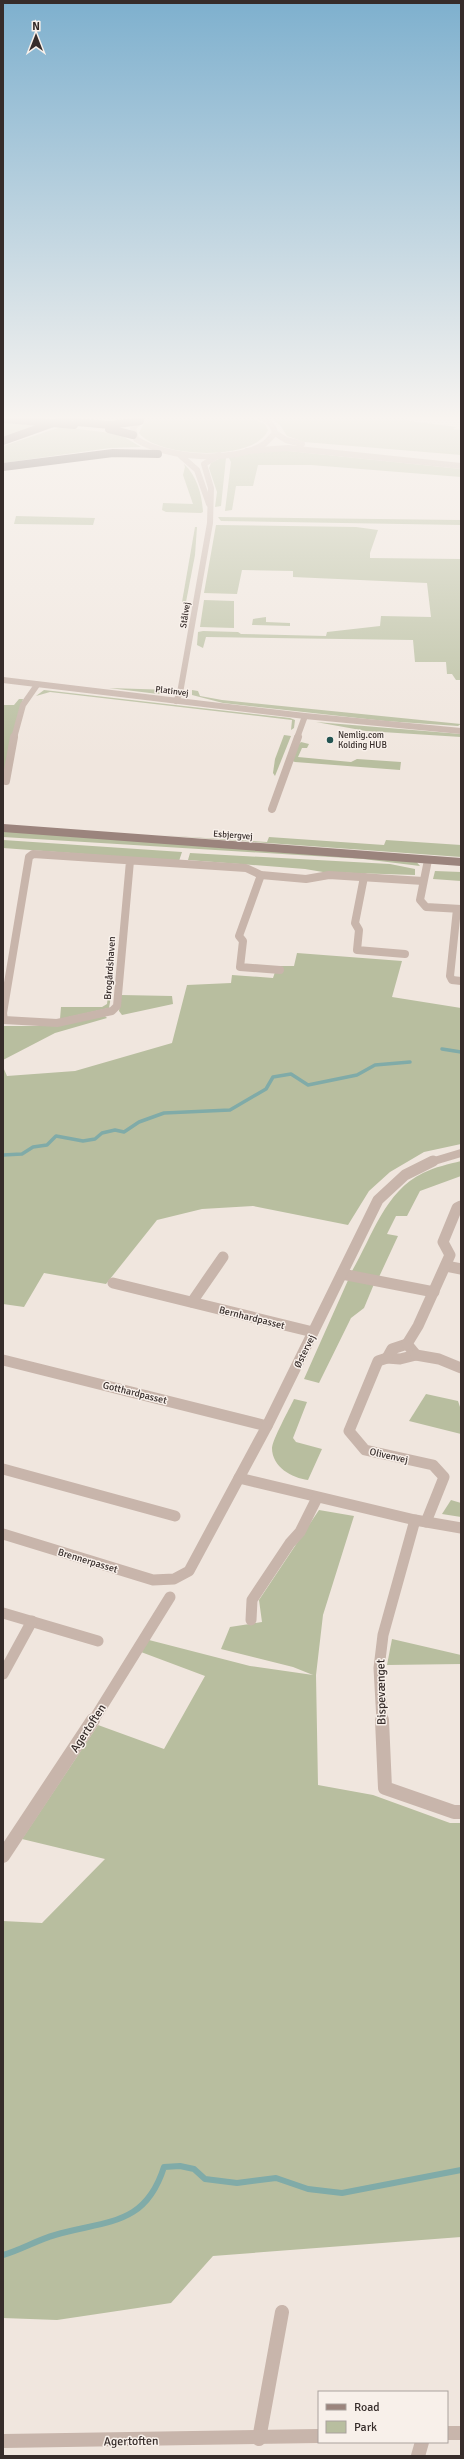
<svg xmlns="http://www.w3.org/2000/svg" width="464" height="2459" viewBox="0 0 464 2459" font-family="Signika,sans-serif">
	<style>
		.green { fill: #b8be9f }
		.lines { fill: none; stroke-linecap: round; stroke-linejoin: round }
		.stream-far1 { stroke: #80aba8; stroke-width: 3.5 }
		.stream { stroke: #80aba8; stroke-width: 6 }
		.minor-far3 { stroke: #c8b5ab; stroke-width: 6 }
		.minor-far2 { stroke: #c8b5ab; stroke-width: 8 }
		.minor-far1 { stroke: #c8b5ab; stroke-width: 11 }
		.minor { stroke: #c8b5ab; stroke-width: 14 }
		.tertiary { stroke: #c8b5ab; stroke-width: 6 }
		.secondary { stroke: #9b847d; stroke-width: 8 }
		.motorway { stroke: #564642; stroke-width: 8 }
		.motorway-bridge { stroke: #564642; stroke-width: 8 }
		.poi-dot { fill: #235452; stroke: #f8f0ea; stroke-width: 1.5 }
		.labels { text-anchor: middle; stroke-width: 3; stroke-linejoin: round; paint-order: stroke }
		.far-street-label { font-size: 9px; fill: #362c2a; stroke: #f8f0ea }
		.far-poi-label { font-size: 9px; fill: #362c2a; stroke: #f8f0ea; text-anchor: start }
		.street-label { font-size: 10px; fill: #362c2a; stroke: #f8f0ea }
		.near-street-label { font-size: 12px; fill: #362c2a; stroke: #f8f0ea }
	</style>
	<rect width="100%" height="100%" fill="#f0e6de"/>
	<g class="green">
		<path d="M 82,416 L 144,416 C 122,423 100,422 77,419 Z"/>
		<path d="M 160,416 L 247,416 L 265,424 L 268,430 C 255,462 158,458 139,433 L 144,423 Z"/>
		<path d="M 267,416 L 409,416 L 406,419 L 410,421 L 457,427 L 452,429 L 461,430 L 461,455 L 304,442 L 287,436 L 280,425 Z"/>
		<path d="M 3,422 L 41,426 L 3,438 Z"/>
		<path d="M 61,427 L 119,434 L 141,447 L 110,448 L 3,463 L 3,446 Z"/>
		<path d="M 279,450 L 461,469 L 461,477 L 311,465 L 258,465 L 253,486 L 236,486 L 232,510 L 225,511 L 231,462 L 229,458 L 226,458 L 221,506 L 215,507 L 217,492 L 209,468 L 211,463 L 222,457 Z"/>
		<path d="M 184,464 C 197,476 202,495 203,512 L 201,513 L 166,512 L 162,510 L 163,503 L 193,504 L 183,475 L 185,467 Z"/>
		<path d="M 16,516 L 95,518 L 93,525 L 14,524 Z"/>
		<path d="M 218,517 L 461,520 L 461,525 L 221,521 Z"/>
		<path d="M 216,525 L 356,527 L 378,530 L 370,553 L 370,558 L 461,559 L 461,680 L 456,680 L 452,674 L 447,674 L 446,662 L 415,662 L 413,640 L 206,637 L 203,648 L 197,645 L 198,632 L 203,631 L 238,632 L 241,634 L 326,636 L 327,632 L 380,626 L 381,616 L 431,617 L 427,583 L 293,577 L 293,571 L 242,570 L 237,594 L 204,593 Z"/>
		<path d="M 195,527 L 197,527 L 195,555 L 186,602 L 182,602 Z"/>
		<path d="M 204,600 L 234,601 L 234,628 L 200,627 Z"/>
		<path d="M 266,617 L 266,622 L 290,623 L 290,626 L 252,625 L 253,619 Z"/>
		<path d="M 109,688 L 171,690 L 158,694 Z"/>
		<path d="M 44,690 L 290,718 L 295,720 L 294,728 L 291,730 L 292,720 L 50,692 L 36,696 Z"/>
		<path d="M 192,690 L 198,691 L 200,696 L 222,700 L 461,724 L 458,726 L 385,721 L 223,703 L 192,695 Z"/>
		<path d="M 19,699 L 23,699 L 5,769 L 3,769 L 3,705 L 14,705 Z"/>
		<path d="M 316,722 L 461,734 L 461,737 L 366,731 Z"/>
		<path d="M 284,735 L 291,736 L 275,776 L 273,773 L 275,759 Z"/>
		<path d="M 301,742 L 309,744 L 307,748 L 302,748 L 298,757 L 351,762 L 357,759 L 401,762 L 400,770 L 295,762 L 292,761 L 297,746 Z"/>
		<path d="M 3,831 L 415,860 L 420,866 L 363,859 L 3,837 Z"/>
		<path d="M 158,835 L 267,842 L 269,837 L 384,845 L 386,840 L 461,845 L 461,857 Z"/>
		<path d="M 3,840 L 182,852 L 179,861 L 3,848 Z"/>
		<path d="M 190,853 L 390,864 L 415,869 L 415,875 L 323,872 L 305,869 L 188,860 Z"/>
		<path d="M 435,871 L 461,872 L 461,881 L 433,879 Z"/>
		<path d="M 297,953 L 402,961 L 392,997 L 461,1008 L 461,1144 L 424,1152 L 390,1172 L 369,1191 L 348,1225 L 253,1206 L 202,1209 L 157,1220 L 106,1284 L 44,1273 L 24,1307 L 3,1304 L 3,1067 L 7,1076 L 75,1071 L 172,1043 L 187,985 L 231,983 L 232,975 L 273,978 L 275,972 L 281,972 L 281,966 L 294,966 Z"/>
		<path d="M 121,995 L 172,996 L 173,1004 L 122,1015 L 119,1011 Z"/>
		<path d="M 108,996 L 111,996 L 109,1008 L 60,1019 L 61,1007 L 102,1007 L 107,1004 Z"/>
		<path d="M 105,1016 L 107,1018 L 55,1033 L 3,1060 L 3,1026 L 56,1026 Z"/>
		<path d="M 461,1161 L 461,1176 L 420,1191 L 407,1216 L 396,1216 L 387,1234 L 398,1236 L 379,1277 L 352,1271 C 372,1237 385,1191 423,1173 C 435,1167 449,1164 461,1161 Z"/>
		<path d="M 349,1278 L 374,1284 L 364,1308 L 351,1318 L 319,1383 L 304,1379 Z"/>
		<path d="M 426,1394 L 458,1401 L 461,1410 L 461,1434 L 409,1421 Z"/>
		<path d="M 294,1399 L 307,1402 L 293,1438 L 296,1442 L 322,1449 L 308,1480 C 292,1478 272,1467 272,1448 C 272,1440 290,1408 294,1399 Z"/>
		<path d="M 451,1500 L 461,1503 L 461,1517 L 442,1514 Z"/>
		<path d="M 319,1510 L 354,1516 L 323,1615 L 316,1675 L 318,1785 L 373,1795 L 450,1823 L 461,1823 L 461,2237 L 213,2256 L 171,2303 L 57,2320 L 3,2318 L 3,1921 L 42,1923 L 105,1859 L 22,1839 L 98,1725 L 164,1749 L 205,1676 L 141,1652 L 149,1640 L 250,1666 L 313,1675 L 293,1667 L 221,1649 L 230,1627 L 262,1622 L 259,1600 Z"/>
		<path d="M 392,1639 L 461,1655 L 461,1664 L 387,1665 Z"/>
	</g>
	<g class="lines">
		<g class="stream-far1">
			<path d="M 442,1049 L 461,1052"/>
			<path d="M 3,1155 L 22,1154 L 33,1147 L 47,1145 L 56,1136 L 83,1141 L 95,1139 L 102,1133 L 115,1130 L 124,1132 L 139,1122 L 164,1113 L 230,1110 L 266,1089 L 273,1077 L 291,1074 L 308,1085 L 357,1075 L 375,1065 L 410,1062"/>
		</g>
		<path class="stream" d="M 3,2255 C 21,2250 37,2240 55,2235 C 106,2220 145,2227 164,2167 L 180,2166 L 194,2169 L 205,2179 L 237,2183 L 276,2178 L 308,2189 L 342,2193 L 461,2170"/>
		<g class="minor-far3">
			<path d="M 14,738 L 23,705 L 37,685"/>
			<path d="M 297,738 L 305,716"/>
		</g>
		<g class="minor-far2">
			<path d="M 6,781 L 14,737"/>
			<path d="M 272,809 L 298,737"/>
			<path d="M 428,860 L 420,900 L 426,907 L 461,909"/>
			<path d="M 130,861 L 117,1006 L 112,1011 L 57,1023 L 4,1020 L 3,1013 L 29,857 L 33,854 L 246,868 L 261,875 L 306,879 L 329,875 L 423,881"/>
			<path d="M 261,875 L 239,936 L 243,941 L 240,967 L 280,970"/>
			<path d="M 364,877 L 355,923 L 359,930 L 357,950 L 405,954"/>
			<path d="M 457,909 L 450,976 L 452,980 L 461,981"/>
			<path d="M 431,1162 L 461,1153"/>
		</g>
		<g class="minor-far1">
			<path d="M 446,1266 L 461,1269"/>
			<path d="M 342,1274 L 434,1292"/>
			<path d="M 113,1283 L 313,1332"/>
			<path d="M 192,1302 L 223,1257"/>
			<path d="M 407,1344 L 416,1355 L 400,1359 L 387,1358 L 392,1349 Z"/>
			<path d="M 407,1344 L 418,1326 L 450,1255 L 443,1242 L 457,1208 L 461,1206"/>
			<path d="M 416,1355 L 439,1359 L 461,1368"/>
			<path d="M 387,1358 L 378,1361 L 349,1431 L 365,1450 L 433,1465 L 444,1477 L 426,1522"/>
			<path d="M 3,1360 L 267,1426"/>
			<path d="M 3,1469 L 175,1516"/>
			<path d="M 239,1478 L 415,1520 L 461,1528"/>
			<path d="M 3,1534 L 153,1580 L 174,1579 L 189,1571 L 267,1426 L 378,1200 L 405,1175 L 433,1161"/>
			<path d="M 3,1613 L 98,1641"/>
			<path d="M 251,1620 L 252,1600 L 290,1543 L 300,1532 L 317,1498"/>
			<path d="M 3,1674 L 32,1621"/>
			<path d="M 93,1721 L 170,1597"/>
			<path d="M 382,1721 L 379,1668 L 383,1635 L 415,1520"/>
		</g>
		<g class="minor">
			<path d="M 382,1720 L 385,1788 L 454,1812 L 461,1812"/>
			<path d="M 3,1856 L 93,1720"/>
			<path d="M 447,2433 L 461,2433"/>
			<path d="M 259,2439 L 282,2312"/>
			<path d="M 3,2441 L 319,2436"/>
			<path d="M 418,2456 L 422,2442"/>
		</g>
		<g class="tertiary">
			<path d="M 151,416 L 140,421 L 133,428 L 136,439 C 165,458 234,464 264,444 C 268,441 272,436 275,433 C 273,423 266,419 257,416"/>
			<path d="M 275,433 L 286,440 L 302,444"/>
			<path d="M 247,451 L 288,448 L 461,466"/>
			<path d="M 181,456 L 197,470 L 209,504"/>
			<path d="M 3,680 L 305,716 L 461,731"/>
			<path d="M 176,701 L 180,693 L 210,523 L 211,488 L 204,464 L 219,455"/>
		</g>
		<path class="secondary" d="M 3,828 L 461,862"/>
		<g class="motorway">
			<path d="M 3,419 L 41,422"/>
			<path d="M 77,422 L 110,425 L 140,421"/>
			<path d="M 109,429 L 133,435"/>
			<path d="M 3,441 L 73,416"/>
			<path d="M 3,467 L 113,453 L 158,454"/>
		</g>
		<path class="motorway-bridge" d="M 41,422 L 74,425"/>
	</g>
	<linearGradient id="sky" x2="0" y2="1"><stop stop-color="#7eb0ce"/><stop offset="0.55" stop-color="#f8f4f0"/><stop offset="1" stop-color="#f8f4f0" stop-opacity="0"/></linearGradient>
	<rect width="464" height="760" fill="url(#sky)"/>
	<circle class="poi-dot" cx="330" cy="740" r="4"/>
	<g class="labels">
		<g class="far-street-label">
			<text transform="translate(185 615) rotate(-81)" y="3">Stålvej</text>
			<text transform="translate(172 691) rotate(7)" y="3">Platinvej</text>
			<text transform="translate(233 835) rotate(4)" y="3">Esbjergvej</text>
		</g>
		<g class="far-poi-label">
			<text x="338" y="738">Nemlig.com<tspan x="338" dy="10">Kolding HUB</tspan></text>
		</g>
		<g class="street-label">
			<text transform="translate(109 968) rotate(-86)" y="4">Brogårdshaven</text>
			<text transform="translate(252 1317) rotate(14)" y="4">Bernhardpasset</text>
			<text transform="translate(304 1351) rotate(-64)" y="4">Østervej</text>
			<text transform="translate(135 1392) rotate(14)" y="4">Gotthardpasset</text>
			<text transform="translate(389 1455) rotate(13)" y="4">Olivenvej</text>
			<text transform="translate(88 1560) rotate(17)" y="4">Brennerpasset</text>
		</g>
		<g class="near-street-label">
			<text transform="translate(381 1692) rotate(-91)" y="4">Bispevænget</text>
			<text transform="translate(88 1728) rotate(-57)" y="4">Agertoften</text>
			<text transform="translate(131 2441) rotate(-1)" y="4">Agertoften</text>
		</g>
	</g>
	<rect width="464" height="2459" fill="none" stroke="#362c2a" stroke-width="8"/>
	<rect x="318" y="2391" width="130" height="52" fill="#f8f0ea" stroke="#aaa29d"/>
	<rect x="326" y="2404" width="20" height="6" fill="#9b847d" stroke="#aaa29d"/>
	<text x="354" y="2411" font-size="12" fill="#362c2a">Road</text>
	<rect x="326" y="2421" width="20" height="12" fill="#b8be9f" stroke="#aaa29d"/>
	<text x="354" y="2431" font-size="12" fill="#362c2a">Park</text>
	<g transform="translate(36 36)" stroke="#f8f0ea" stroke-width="3" paint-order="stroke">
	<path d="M0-3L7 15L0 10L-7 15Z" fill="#362c2a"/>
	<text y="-6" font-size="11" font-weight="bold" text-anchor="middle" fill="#362c2a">N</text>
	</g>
</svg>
